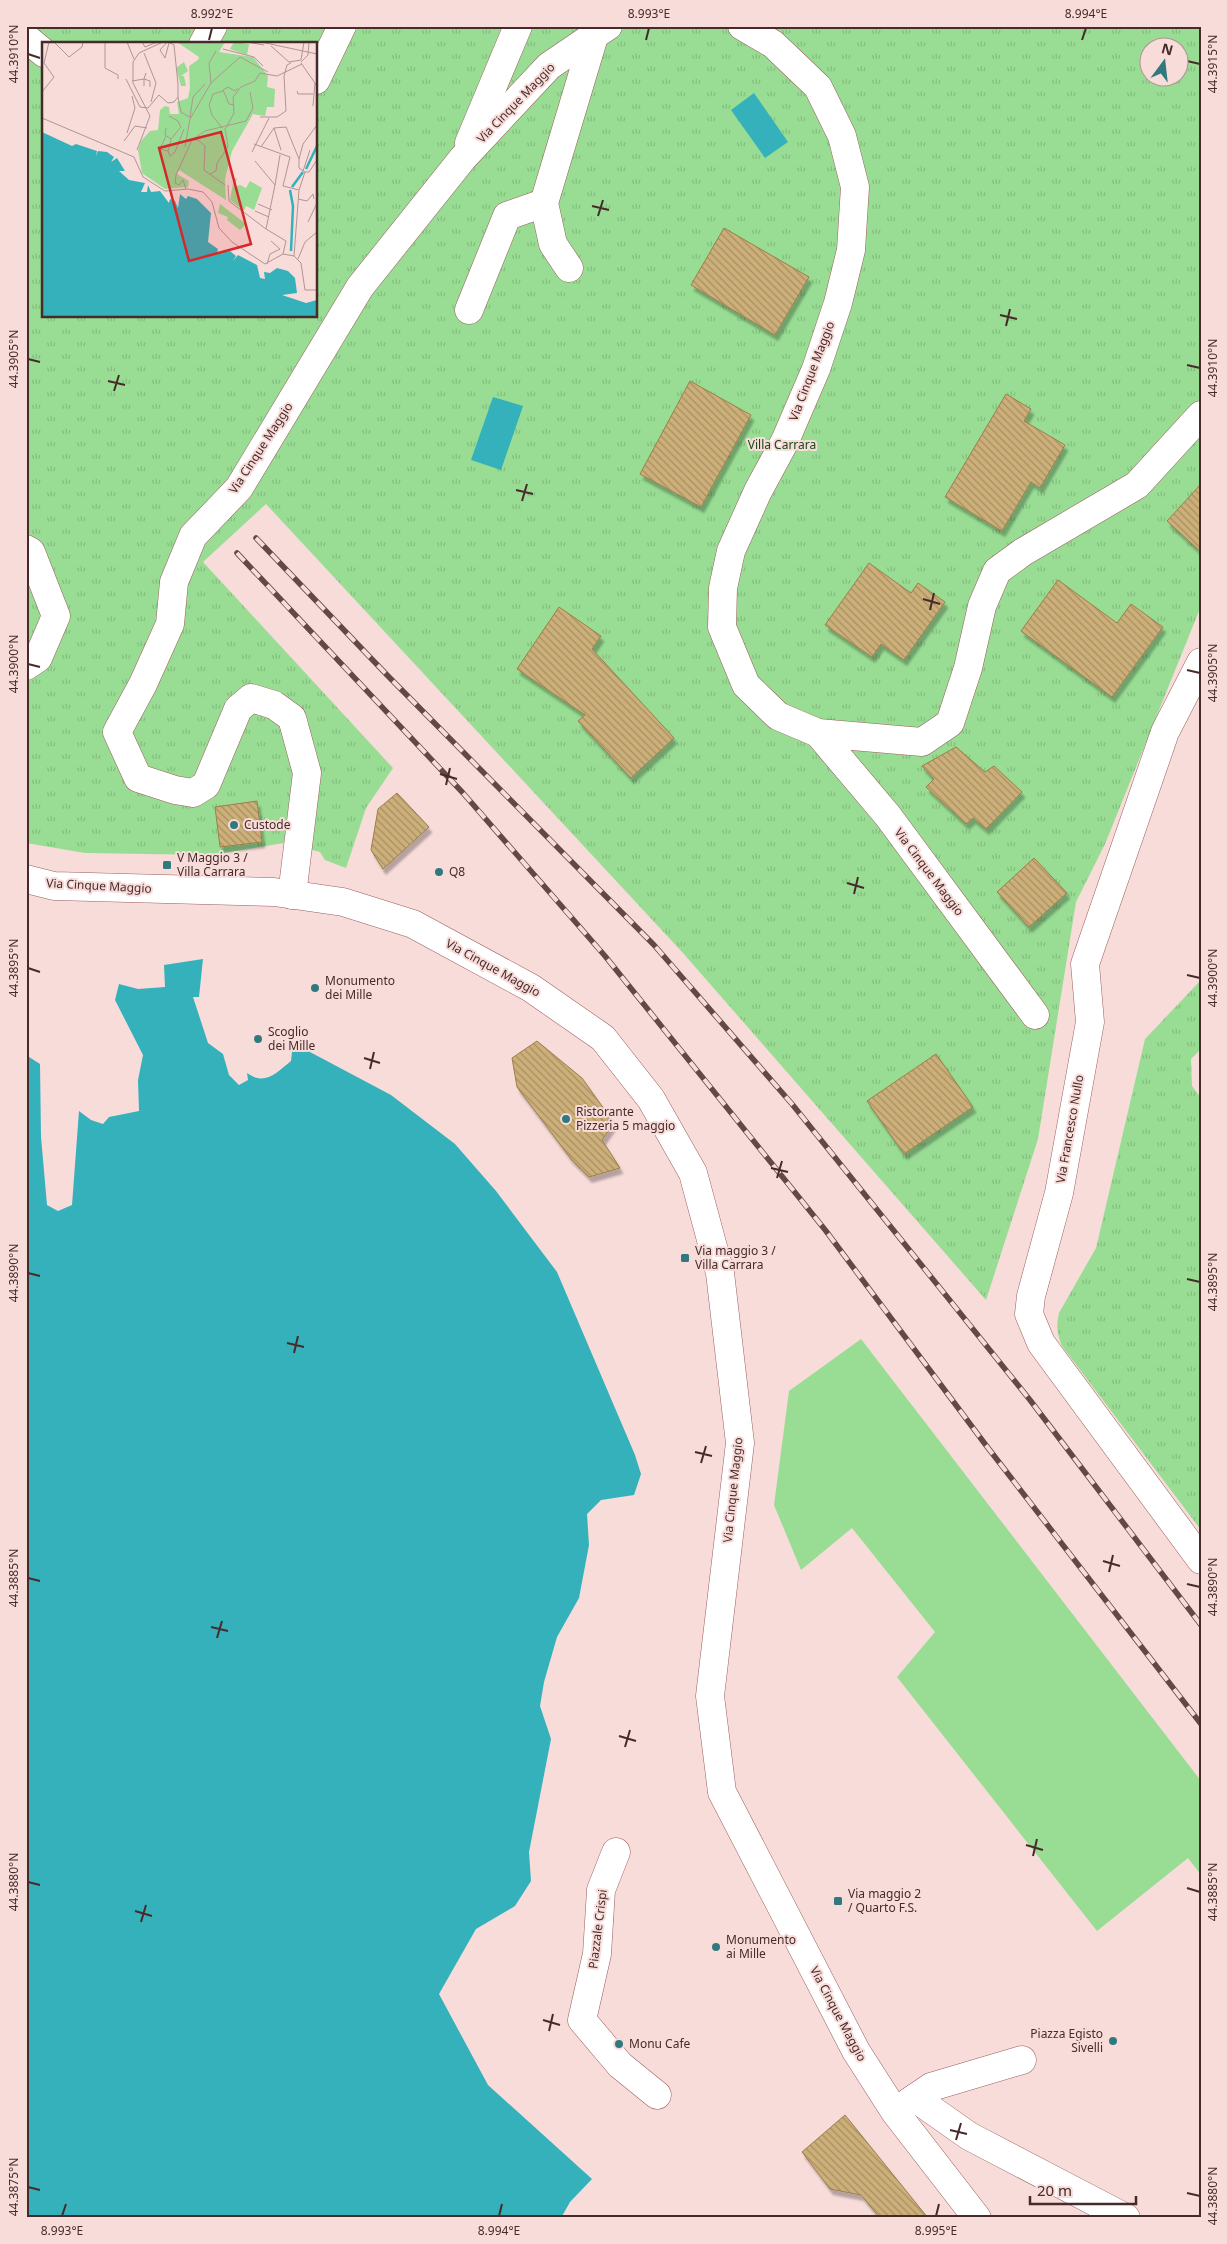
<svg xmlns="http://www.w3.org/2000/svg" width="1227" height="2244" viewBox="0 0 1227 2244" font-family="'Noto Sans',sans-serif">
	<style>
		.grass { fill: url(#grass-tufts); fill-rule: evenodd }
		.pitch { fill: #98dd93 }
		.water { fill: #34b1bb }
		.building { fill: url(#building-back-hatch); stroke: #9a7f4a; filter: url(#shadow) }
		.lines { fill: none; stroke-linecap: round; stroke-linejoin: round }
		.minor-casing { stroke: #9a5f5c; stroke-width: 29 }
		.major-casing { stroke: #9a5f5c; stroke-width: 29 }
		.minor { stroke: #fff; stroke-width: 28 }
		.major { stroke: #fff; stroke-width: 28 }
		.rail-casing { stroke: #634847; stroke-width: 5.5 }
		.rail { stroke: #f8dcda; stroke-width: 4; stroke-dasharray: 11; stroke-linecap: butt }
		.ticks { fill: none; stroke: #462b2a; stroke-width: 2 }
		.poi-dot { fill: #30797f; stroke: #f8dcda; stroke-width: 2 }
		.labels { text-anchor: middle; stroke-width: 4; stroke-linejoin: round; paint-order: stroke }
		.street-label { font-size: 12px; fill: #462b2a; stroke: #f8dcda }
		.park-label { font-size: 12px; fill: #154814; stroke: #f8dcda }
		.poi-label { font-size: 12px; fill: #462b2a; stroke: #f8dcda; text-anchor: start }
		.inset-river { fill: none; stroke: #34b1bb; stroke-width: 2.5 }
		.inset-road { fill: none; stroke: #b19594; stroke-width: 1 }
		.view { fill: #d62828; fill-opacity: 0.15; stroke: #d62828; stroke-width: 2.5 }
		.inset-edge { fill: none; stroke: #462b2a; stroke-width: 2.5 }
		.neatline { fill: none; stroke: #462b2a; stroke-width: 2 }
		.ticks-label { font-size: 12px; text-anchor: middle; fill: #462b2a }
	</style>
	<defs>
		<pattern id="grass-tufts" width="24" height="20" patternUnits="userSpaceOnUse" patternTransform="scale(1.25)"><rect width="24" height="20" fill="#98dd93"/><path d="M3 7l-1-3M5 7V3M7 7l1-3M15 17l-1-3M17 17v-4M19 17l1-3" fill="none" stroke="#84be7f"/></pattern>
		<pattern id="building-back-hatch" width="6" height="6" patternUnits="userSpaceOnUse" patternTransform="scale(1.25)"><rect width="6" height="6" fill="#ccaf79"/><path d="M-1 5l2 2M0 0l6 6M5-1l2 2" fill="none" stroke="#a78f63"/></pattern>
		<filter id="shadow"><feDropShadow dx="3" dy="5.5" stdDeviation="1" flood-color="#0004"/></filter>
	</defs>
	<rect width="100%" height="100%" fill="#f8dcda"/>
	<g class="grass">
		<path d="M 26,26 L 1201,26 L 1201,606 L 1105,844 L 1076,902 L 1038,1139 L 986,1300 L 683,953 L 266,504 L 203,562 L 393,768 L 366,808 L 346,868 L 325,860 L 320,852 L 284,843 L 212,855 L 85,853 L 26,843 ZM 44,44 L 316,44 L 316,316 L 44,316 ZM 1150,48 L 1180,48 L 1180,78 L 1150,78 Z"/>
		<path d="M 1201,980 L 1201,1049 L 1191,1059 L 1192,1086 L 1201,1098 L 1201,1530 L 1062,1346 C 1057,1334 1056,1326 1059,1313 L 1096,1248 L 1145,1039 Z"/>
	</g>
	<path class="pitch" d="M 861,1339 L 1201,1781 L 1201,1875 L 1188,1858 L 1097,1931 L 897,1677 L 935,1632 L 852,1528 L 801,1570 L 774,1505 L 789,1391 Z"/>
	<g class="water">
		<path d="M 754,93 L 788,142 L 765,158 L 731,110 Z"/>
		<path d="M 493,397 L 523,406 L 501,470 L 471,460 Z"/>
		<path d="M 203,959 L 199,997 L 193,997 L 208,1043 L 223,1054 L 229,1075 L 239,1085 L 248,1080 L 247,1073 C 265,1086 276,1073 291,1061 L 293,1043 L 391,1095 L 455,1144 L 496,1191 L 557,1272 L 635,1455 L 641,1474 L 634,1495 L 601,1500 L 587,1514 L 589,1545 L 579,1598 L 557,1637 L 544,1682 L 540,1706 L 551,1739 L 529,1852 L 531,1881 L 515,1906 L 476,1929 L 439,1994 L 488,2085 L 592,2179 L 570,2202 L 561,2218 L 26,2218 L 26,1055 L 40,1064 L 41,1137 L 47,1205 L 58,1211 L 72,1205 L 79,1111 L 91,1120 L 103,1124 L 109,1117 L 139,1111 L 138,1080 L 143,1055 L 115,1000 L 119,984 L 138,989 L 165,987 L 164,965 Z"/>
	</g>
	<g class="building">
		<path d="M 724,228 L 809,277 L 775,335 L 691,285 Z"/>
		<path d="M 690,381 L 751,415 L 701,507 L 640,474 Z"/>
		<path d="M 1006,394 L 1031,409 L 1024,421 L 1065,445 L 1040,488 L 1031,482 L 1002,531 L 945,497 Z"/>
		<path d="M 1201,484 L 1201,552 L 1167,521 Z"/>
		<path d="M 869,563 L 911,593 L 918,583 L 945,602 L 904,660 L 881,644 L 872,657 L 825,625 Z"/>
		<path d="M 1058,580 L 1117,623 L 1131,604 L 1163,627 L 1112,697 L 1021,631 Z"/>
		<path d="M 559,607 L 601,636 L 592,649 L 674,738 L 631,778 L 578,721 L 585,715 L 517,669 Z"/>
		<path d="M 956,747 L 985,772 L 994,766 L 1022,792 L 986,829 L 973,818 L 966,824 L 926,787 L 934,779 L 922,766 Z"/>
		<path d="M 397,793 L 429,827 L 383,869 L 371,850 L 378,809 Z"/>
		<path d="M 257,801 L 262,842 L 220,847 L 215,807 Z"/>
		<path d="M 1034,858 L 1067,893 L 1029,927 L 997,892 Z"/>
		<path d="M 537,1041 L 582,1078 L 614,1123 L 602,1140 L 620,1168 L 589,1177 L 571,1159 L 517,1087 L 512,1058 Z"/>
		<path d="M 936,1054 L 973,1107 L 904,1154 L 867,1101 Z"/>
		<path d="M 845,2115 L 928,2218 L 880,2218 L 861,2195 L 830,2189 L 802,2152 Z"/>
	</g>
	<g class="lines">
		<g class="minor-casing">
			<g id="minor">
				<path d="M 742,26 L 773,44 L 818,87 L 842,136 L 855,187 L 851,250 L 838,303 L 816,369 L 785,441 L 758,491 L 731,551 L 723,588 L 722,627 L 746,685 L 778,716 L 818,733 L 922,742 L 950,723 L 968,668 L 982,606 L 997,571 L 1023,552 L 1137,485 L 1201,415"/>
				<path d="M 26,38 L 44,53"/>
				<path d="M 203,44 L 213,26"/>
				<path d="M 316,80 L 342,26"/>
				<path d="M 469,143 L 518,26"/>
				<path d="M 569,268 L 553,244 L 544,203 L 595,33"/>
				<path d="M 469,310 L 507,216 L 544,203"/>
				<path d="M 26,549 L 31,552 L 56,616 L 38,658 L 26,666"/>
				<path d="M 1201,662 L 1165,732 L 1085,964 L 1090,1022 L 1059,1193 L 1031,1296 L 1029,1314 L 1041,1343 L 1201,1560"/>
				<path d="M 818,733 L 888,816 L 1035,1015"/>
				<path d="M 292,895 L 307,773 L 292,718 L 274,705 L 251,698 L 238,709 L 206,785 L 193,793 L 175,790 L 138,778 L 117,732 L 143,684 L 170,624 L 174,582 L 193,536 L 239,488 L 360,287 L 463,158 L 549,66 L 608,26"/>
				<path d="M 616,1852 L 601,1890 L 597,1954 L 582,2020 L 620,2065 L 657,2095"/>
				<path d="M 915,2098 L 969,2136 L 1126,2218"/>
				<path d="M 900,2108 L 931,2087 L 1022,2060"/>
			</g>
		</g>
		<g class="major-casing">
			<path id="major" d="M 26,879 L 54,886 L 274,892 L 343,902 L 413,924 L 531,988 L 603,1038 L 651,1099 L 693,1173 L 720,1273 L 740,1443 L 710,1696 L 722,1792 L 856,2051 L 895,2112 L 977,2218"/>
		</g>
		<use href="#minor" class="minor"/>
		<use href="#major" class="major"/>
		<g class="rail-casing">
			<g id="rail">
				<path d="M 256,538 L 387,675 L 654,945 L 792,1104 L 1030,1400 L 1201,1625"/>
				<path d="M 237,553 L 463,793 L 605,956 L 826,1231 L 985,1444 L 1201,1724"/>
			</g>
		</g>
		<use href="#rail" class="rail"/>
	</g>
	<path class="ticks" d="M 209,40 L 212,28M 646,40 L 649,28M 1082,40 L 1086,28M 28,54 L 40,58M 1187,61 L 1200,64M 592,206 L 609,210M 598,216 L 603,200M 1000,315 L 1017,319M 1006,326 L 1010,309M 28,359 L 40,362M 1187,365 L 1200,368M 108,381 L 125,385M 114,391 L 119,375M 516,490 L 533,494M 522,501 L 527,484M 923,599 L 940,604M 930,610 L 934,593M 28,664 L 40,667M 1187,670 L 1200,673M 440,774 L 457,779M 446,785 L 450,768M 847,883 L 864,888M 854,894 L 858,877M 28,968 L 40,972M 1187,975 L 1200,978M 364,1058 L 380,1063M 370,1069 L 374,1052M 771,1168 L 788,1172M 777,1178 L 782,1161M 28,1273 L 40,1276M 1187,1279 L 1200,1282M 287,1343 L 304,1347M 294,1353 L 298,1336M 695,1452 L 712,1456M 701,1463 L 706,1446M 1103,1561 L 1120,1566M 1109,1572 L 1113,1555M 28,1578 L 40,1581M 1187,1584 L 1200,1587M 211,1627 L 228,1631M 217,1638 L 222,1621M 619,1736 L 636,1741M 625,1747 L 630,1730M 1026,1845 L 1043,1850M 1033,1856 L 1037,1839M 28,1882 L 40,1885M 1187,1888 L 1200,1892M 135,1911 L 152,1916M 141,1922 L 146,1905M 543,2020 L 560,2025M 549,2031 L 553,2014M 950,2130 L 967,2134M 956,2140 L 961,2123M 28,2187 L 40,2190M 1187,2193 L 1200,2196M 62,2216 L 66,2204M 499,2216 L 502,2204M 936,2216 L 939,2204"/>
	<g class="poi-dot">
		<circle cx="234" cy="825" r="5"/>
		<rect x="162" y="860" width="10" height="10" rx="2.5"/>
		<circle cx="439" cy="872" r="5"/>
		<circle cx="315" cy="988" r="5"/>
		<circle cx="258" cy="1039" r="5"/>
		<circle cx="566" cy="1119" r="5"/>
		<rect x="680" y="1253" width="10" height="10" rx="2.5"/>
		<rect x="833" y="1896" width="10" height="10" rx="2.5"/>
		<circle cx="716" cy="1947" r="5"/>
		<circle cx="1113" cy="2041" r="5"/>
		<circle cx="619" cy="2044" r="5"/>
	</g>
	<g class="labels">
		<g class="street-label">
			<text transform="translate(516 103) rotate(-46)" y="4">Via Cinque Maggio</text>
			<text transform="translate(812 371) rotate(-69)" y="4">Via Cinque Maggio</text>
			<text transform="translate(261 448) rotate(-57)" y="4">Via Cinque Maggio</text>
			<text transform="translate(929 872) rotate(53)" y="4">Via Cinque Maggio</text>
			<text transform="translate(99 886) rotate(3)" y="4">Via Cinque Maggio</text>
			<text transform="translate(493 968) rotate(29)" y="4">Via Cinque Maggio</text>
			<text transform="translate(1070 1129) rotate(-80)" y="4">Via Francesco Nullo</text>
			<text transform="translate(733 1490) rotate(-84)" y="4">Via Cinque Maggio</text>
			<text transform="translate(598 1929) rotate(-83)" y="4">Piazzale Crispi</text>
			<text transform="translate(838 2014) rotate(62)" y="4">Via Cinque Maggio</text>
		</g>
		<g class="park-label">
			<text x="782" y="449">Villa Carrara</text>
		</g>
		<g class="poi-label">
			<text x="244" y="829">Custode</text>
			<text x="177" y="862">V Maggio 3 /<tspan x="177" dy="14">Villa Carrara</tspan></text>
			<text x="449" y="876">Q8</text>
			<text x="325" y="985">Monumento<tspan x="325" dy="14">dei Mille</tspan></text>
			<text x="268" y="1036">Scoglio<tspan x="268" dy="14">dei Mille</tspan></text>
			<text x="576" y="1116">Ristorante<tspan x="576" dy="14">Pizzeria 5 maggio</tspan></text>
			<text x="695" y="1255">Via maggio 3 /<tspan x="695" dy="14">Villa Carrara</tspan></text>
			<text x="848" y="1898">Via maggio 2<tspan x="848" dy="14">/ Quarto F.S.</tspan></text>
			<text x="726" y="1944">Monumento<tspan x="726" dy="14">ai Mille</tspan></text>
			<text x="1103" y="2038" text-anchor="end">Piazza Egisto<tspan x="1103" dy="14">Sivelli</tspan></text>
			<text x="629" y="2048">Monu Cafe</text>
		</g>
	</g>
	<g transform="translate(42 42)">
		<rect width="275" height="275" fill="#f8dcda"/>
		<path d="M 135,0 L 183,0 L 177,10 L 211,15 L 226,34 L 225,45 L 233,47 L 232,65 L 225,65 L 223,74 L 211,72 L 190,109 L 183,137 L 184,158 L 137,128 L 135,132 L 147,139 L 146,145 L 123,147 L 100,131 L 96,108 L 99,99 L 108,89 L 116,88 L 118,68 L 123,64 L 127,65 L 128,72 L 137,72 L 135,60 L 146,56 L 148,46 L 147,24 L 156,18 L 157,15 ZM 192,136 L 195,137 L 192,145 L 198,143 L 204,146 L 208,139 L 220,146 L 212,168 L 204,164 L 202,169 L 188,158 Z" fill="#98dd93"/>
		<path d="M 192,0 L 207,2 L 205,13 L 188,7 Z" fill="#98dd93"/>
		<path d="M 142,20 L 146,29 L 139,34 L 142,34 L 144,44 L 139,44 L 134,26 ZM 178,162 L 204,182 L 198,188 L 185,178 L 186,175 L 176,171 Z" fill="#98dd93"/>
		<path d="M 0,90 L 30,104 L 34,102 L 55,109 L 54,114 L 56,109 L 65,110 L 72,115 L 69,120 L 75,116 L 83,129 L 77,129 L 87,138 L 103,141 L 99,150 L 105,150 L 106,143 L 109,150 L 118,149 L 127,161 L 128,157 L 133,159 L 136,166 L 138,152 L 144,157 L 146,154 L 155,157 L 169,171 L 166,200 L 176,207 L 175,211 L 188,209 L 194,214 L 191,219 L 196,213 L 215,223 L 218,236 L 223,237 L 222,230 L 228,231 L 235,226 L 246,229 L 253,236 L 255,251 L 240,253 L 264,261 L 275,258 L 275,275 L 0,275 Z" fill="#34b1bb"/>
		<path class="inset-river" d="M 264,127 L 275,104M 250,145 L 261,130M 248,148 L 251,164 L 249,209"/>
		<path class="inset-road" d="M 7,0 L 2,21 L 12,35M 12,0 L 27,15 L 40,5 L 41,0M 63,0 L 63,26 L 76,33 L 76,37M 85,0 L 92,17M 100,0 L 103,5 L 115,0M 125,0 L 118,8 L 123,16 L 127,1M 205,0 L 222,3M 219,0 L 275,12M 229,4 L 247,20 L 259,18M 181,7 L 212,15 L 221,24M 102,11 L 114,41 L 109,60M 259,18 L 262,0M 259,20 L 266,13 L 267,0M 259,21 L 275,44M 84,37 L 98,65 L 106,66 L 117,53 L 126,61 L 132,60 L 136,55 L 136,42 L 132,3 L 128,1M 90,39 L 102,37 L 104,31M 169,41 L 198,15 L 226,30M 102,44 L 102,37 L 108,39 L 108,45M 255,49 L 256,52 L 271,52M 0,50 L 12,35M 136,55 L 139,70 L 149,76M 192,63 L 187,62 L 181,48 L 186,45 L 193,49 L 196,46M 271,64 L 273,41M 127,74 L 136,79 L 139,86M 148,75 L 151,55 L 163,42M 218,75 L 235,75 L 244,69 L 242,34 L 245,23 L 249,21M 0,76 L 92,115 L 101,135 L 123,149 L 146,147 L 161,150 L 170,160 L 177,186 L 190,200 L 223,222 L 241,212 L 252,214 L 259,221 L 263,248 L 275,248M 124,86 L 123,93 L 129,97 L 138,86M 180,86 L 170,73 L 167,63 L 171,52 L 181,49M 184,86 L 192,71 L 191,55 L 199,45 L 213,39 L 218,31 L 235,34 L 260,22M 232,86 L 239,108M 85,91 L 93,66 L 90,54M 124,94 L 118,107 L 126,109 L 129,97M 150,98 L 163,89 L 204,79 L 211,66 L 208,50M 82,99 L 93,84 L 105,86M 212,102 L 248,115 L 241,144 L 257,148M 143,105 L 148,77 L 169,41 L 167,21 L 174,9M 219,105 L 232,86 L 244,85 L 257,117M 95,108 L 108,74 L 91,41 L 91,20 L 97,11 L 121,0M 126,109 L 128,114 L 133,110 L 142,87M 210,110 L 227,76M 213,119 L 233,143 L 224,187 L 244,199 L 241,212M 261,129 L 268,108M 263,130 L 267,130 L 275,118M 168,132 L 174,129 L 175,121 L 186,105 L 183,86M 186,143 L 187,159 L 224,187M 233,143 L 238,113M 144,147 L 141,138 L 137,143 L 133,141 L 134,133 L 150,98 L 156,98 L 163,104 L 162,128 L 183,143M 256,157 L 265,159 L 271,152 L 272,157M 216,162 L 230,168M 213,169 L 227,175M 266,180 L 275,161M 252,214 L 257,148 L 263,130 L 257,126 L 257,117 L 261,102 L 275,83M 256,217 L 263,200 L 275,190M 225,222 L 228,212 L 238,207 L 229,199"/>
		<path class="view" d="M 179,90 L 209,202 L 147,219 L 117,106 Z"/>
		<rect width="275" height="275" class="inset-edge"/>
	</g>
	<rect width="1227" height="2244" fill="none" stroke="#f8dcda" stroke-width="55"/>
	<g transform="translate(1164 62) rotate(15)"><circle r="24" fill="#f8dcda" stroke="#b19594"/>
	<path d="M0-4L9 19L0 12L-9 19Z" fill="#30797f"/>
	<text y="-8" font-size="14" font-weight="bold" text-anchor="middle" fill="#462b2a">N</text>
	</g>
	<path d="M1030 2196v8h106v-8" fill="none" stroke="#462b2a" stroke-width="2.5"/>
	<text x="1037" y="2196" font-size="15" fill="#462b2a" stroke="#f8dcda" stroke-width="4" paint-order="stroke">20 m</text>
	<rect x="28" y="28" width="1172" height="2188" class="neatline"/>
	<g class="ticks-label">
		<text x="212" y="18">8.992°E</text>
		<text x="649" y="18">8.993°E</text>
		<text x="1086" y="18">8.994°E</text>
		<text transform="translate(14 54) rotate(-90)" y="4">44.3910°N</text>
		<text transform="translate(1213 64) rotate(-90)" y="4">44.3915°N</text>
		<text transform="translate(14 359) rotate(-90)" y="4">44.3905°N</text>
		<text transform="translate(1213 368) rotate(-90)" y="4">44.3910°N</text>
		<text transform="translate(14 664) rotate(-90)" y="4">44.3900°N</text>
		<text transform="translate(1213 673) rotate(-90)" y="4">44.3905°N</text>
		<text transform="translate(14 968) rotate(-90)" y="4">44.3895°N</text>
		<text transform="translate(1213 978) rotate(-90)" y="4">44.3900°N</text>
		<text transform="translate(14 1273) rotate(-90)" y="4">44.3890°N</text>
		<text transform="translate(1213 1282) rotate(-90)" y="4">44.3895°N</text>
		<text transform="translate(14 1578) rotate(-90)" y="4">44.3885°N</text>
		<text transform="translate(1213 1587) rotate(-90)" y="4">44.3890°N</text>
		<text transform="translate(14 1882) rotate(-90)" y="4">44.3880°N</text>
		<text transform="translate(1213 1892) rotate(-90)" y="4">44.3885°N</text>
		<text transform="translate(14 2187) rotate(-90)" y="4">44.3875°N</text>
		<text transform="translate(1213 2196) rotate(-90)" y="4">44.3880°N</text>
		<text x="62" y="2235">8.993°E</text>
		<text x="499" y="2235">8.994°E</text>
		<text x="936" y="2235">8.995°E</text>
	</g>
</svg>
